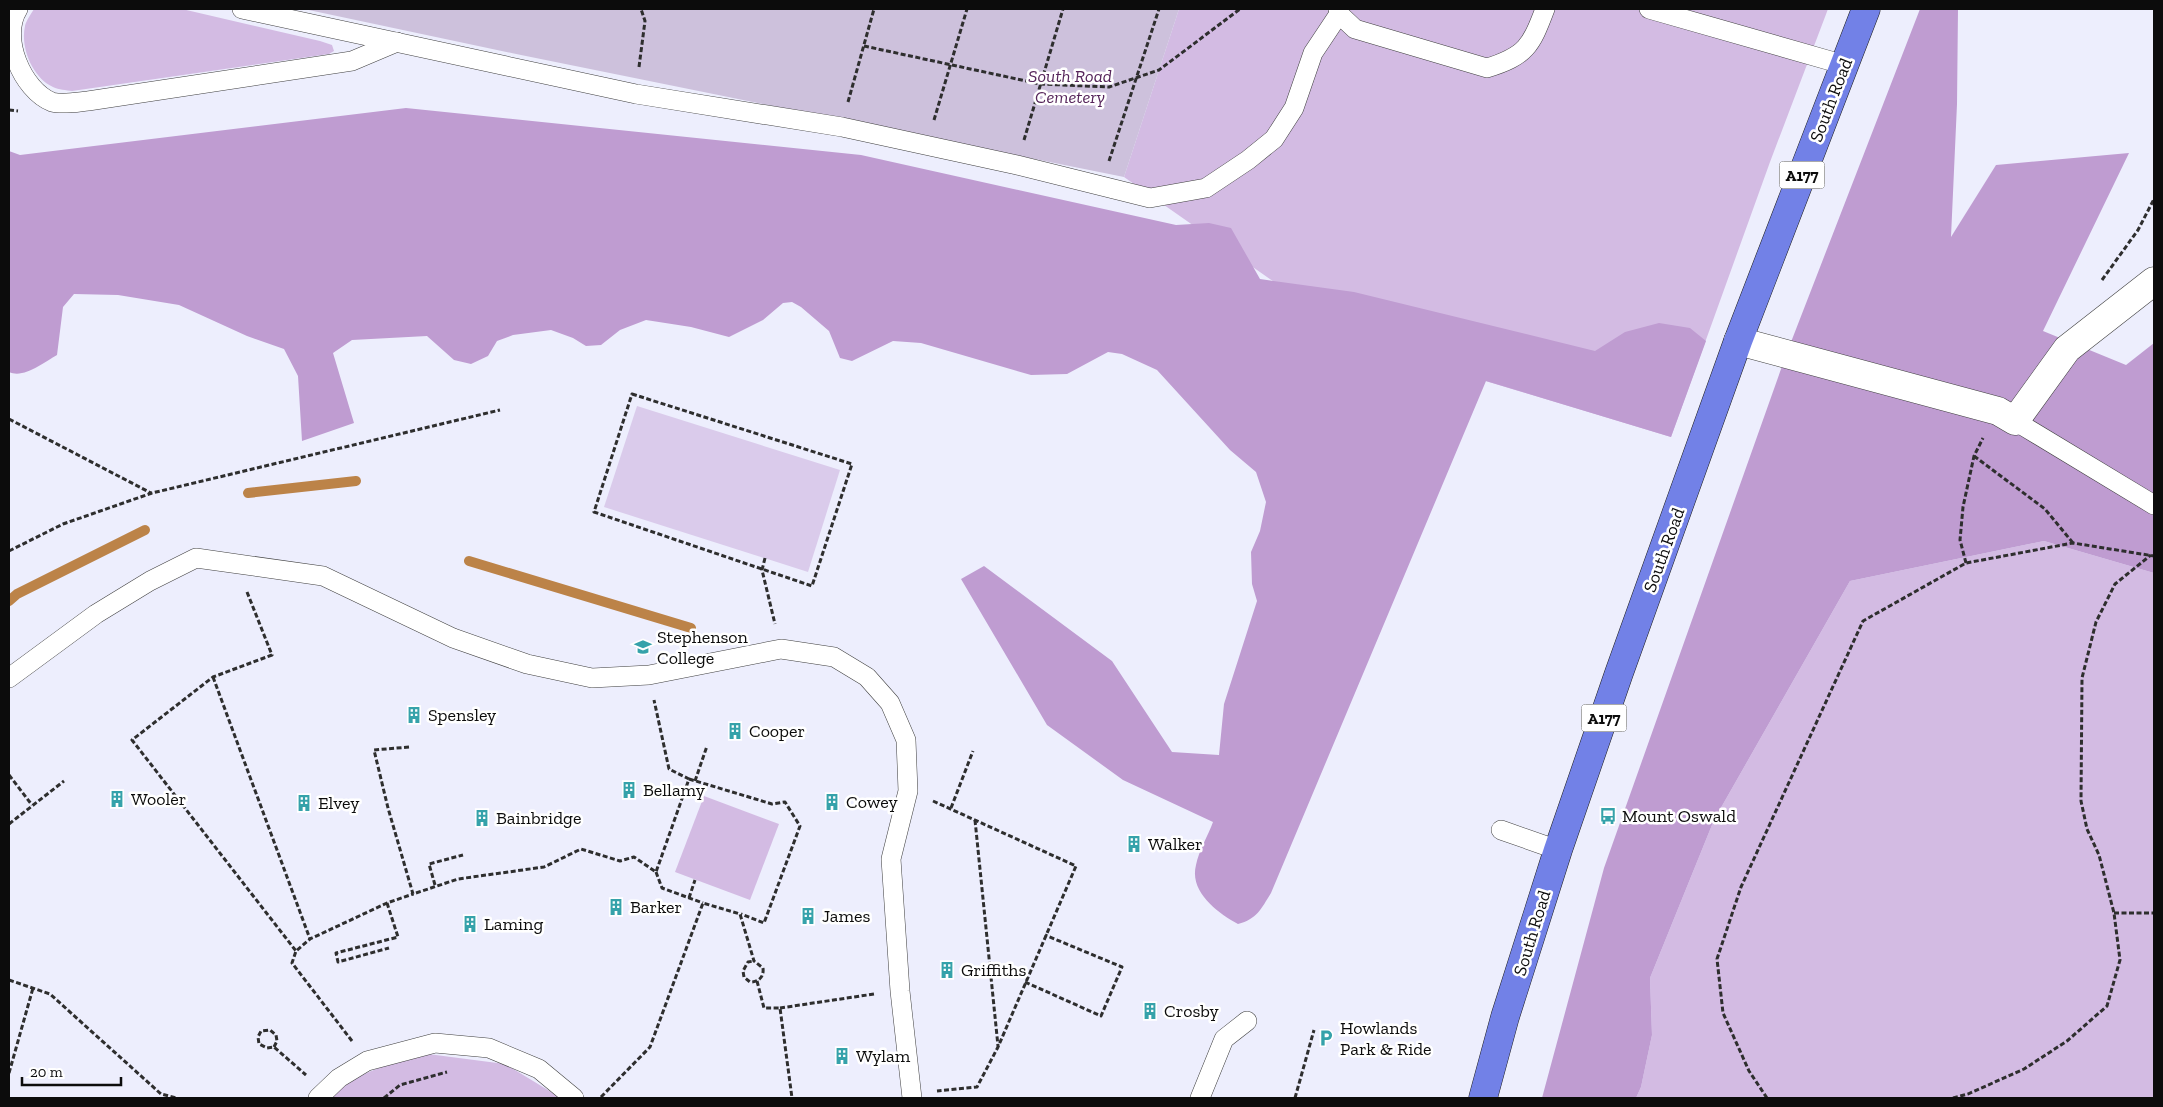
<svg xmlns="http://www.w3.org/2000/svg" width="2163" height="1107" viewBox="0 0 2163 1107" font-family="'Zilla Slab',serif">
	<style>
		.green { fill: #d3bbe3 }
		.forest { fill: #bf9cd1 }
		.cemetery { fill: #cdc1dc }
		.pitch { fill: #dacbeb }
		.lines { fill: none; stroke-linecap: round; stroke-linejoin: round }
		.stream { stroke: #bc8348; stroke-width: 10 }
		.service-casing { stroke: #3f3f3f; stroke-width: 20 }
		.minor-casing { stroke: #3f3f3f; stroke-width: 29 }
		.primary-casing { stroke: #1d1d1d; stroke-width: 29 }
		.path { stroke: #2e2e2e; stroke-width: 3; stroke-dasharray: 5 2.5; stroke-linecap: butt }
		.service { stroke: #fff; stroke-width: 19 }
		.minor { stroke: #fff; stroke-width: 28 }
		.primary { stroke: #7281e7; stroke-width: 28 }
		.labels { text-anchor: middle; stroke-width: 5; stroke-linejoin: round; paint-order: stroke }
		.shield { fill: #fff; stroke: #555; stroke-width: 1 }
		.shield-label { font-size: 16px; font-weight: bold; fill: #0c0c0c }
		.park-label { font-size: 18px; font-style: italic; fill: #56255b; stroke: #fff }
		.street-label { font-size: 18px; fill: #0c0c0c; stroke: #fff }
		.poi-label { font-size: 18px; fill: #0c0c0c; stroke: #fff; text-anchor: start }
	</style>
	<rect width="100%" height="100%" fill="#edeefd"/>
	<g class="green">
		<path d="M 34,9 L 182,9 L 320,41 L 332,45 L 334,51 L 329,54 L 72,91 C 66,90 59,90 53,87 C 33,78 20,48 25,26 C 26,21 31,14 34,9 Z"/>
		<path d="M 1179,9 L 1828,9 L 1770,162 L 1671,437 L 1363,344 L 1124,177 Z"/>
		<path d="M 2044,541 L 2154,573 L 2154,1098 L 1636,1098 L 1641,1087 L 1652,1035 L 1650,978 L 1714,820 L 1850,581 Z"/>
		<path d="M 704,796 L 779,824 L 750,900 L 675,872 Z"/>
		<path d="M 428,1054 L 505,1064 L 561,1098 L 332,1098 C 357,1070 393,1063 428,1054 Z"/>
	</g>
	<g class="forest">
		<path d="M 1920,9 L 1958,9 L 1957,104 L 1951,237 L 1996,165 L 2129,153 L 2043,331 L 2126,365 L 2154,343 L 2154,573 L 2044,541 L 1850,581 L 1714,820 L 1650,978 L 1652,1035 L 1641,1087 L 1636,1098 L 1542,1098 L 1604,868 L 1786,355 Z"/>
		<path d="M 406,108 L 861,155 L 1176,225 L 1209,223 L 1231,228 L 1260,279 L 1354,292 L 1595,351 L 1625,332 L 1659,323 L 1690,328 L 1706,341 L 1671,437 L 1486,381 L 1271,893 C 1261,909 1257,919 1238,924 C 1218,913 1189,892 1196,865 C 1199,850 1208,836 1213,822 L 1123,780 L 1047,725 L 961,579 L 984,566 L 1112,661 L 1172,752 L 1219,755 L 1224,704 L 1257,601 L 1252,584 L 1251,552 L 1260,531 L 1266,502 L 1256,472 L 1230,450 L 1157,370 L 1122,354 L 1108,352 L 1067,374 L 1031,375 L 921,343 L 893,341 L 852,361 L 840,358 L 829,331 L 801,307 L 792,302 L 783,303 L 763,320 L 729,337 L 691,327 L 646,320 L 620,330 L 601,345 L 586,346 L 573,338 L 551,330 L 513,335 L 497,341 L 488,356 L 471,364 L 454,360 L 427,336 L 352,340 L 333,353 L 354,423 L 302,441 L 298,376 L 284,349 L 247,336 L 179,305 L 118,295 L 74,294 L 63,307 L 57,355 C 44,362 24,379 9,372 L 9,151 L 20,155 Z"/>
	</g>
	<path class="cemetery" d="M 304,9 L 1179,9 L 1124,177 L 521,55 Z"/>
	<path class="pitch" d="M 637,406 L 840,470 L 808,572 L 604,507 Z"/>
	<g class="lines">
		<g class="stream">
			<path d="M 248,493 L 356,481"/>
			<path d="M 469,561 L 691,628"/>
			<path d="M 9,601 L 17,594 L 145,530"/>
		</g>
		<g class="service-casing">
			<g id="service">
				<path d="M 18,9 C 0,37 22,90 52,102 C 62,105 78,102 88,101 L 352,61 L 397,42"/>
				<path d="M 242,9 L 636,94 L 842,127 L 1017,165 L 1150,198 L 1206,188 L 1248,160 L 1274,139 L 1294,108 L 1313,53 L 1339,14"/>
				<path d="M 1338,9 L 1339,14 L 1355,29 L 1487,68 C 1526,56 1531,46 1545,9"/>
				<path d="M 1649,9 L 1845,65"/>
				<path d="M 2015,421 L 2154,505"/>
				<path d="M 9,678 L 96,614 L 150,581 L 196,558 L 323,576 L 453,638 L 527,664 L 592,678 L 649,675 L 781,649 L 834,657 L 867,677 L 890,703 L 906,740 L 908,791 L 891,859 L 900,991 L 912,1098"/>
				<path d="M 1501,830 L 1558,850"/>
				<path d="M 318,1098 L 339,1078 L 367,1061 L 435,1043 L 489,1048 L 539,1069 L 574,1098"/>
				<path d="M 1200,1098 L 1224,1039 L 1247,1021"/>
			</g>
		</g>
		<g class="minor-casing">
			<path id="minor" d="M 1738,341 L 1998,411 L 2015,421 L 2067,349 L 2154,281"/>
		</g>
		<g class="primary-casing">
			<path id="primary" d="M 1483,1098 L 1505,1017 L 1558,850 L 1619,673 L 1738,341 L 1866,9"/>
		</g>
		<g class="path">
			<path d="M 864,46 L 1040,84 L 1109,87 L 1159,70 L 1240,9"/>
			<path d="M 639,67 L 645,21 L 641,9"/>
			<path d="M 848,102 L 874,9"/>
			<path d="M 9,110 L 18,111"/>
			<path d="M 934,120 L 967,9"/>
			<path d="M 1024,140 L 1063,9"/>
			<path d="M 1109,161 L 1159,9"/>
			<path d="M 2102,280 L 2138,230 L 2154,199"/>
			<path d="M 632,394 L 852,464 L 812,586 L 594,512 Z"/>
			<path d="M 9,419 L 151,493"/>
			<path d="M 1974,456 L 2045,509 L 2073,543"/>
			<path d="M 9,551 L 63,524 L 152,493 L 500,410"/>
			<path d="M 765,558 L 762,570 L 775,624"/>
			<path d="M 1966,563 L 1960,540 L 1963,507 L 1974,456 L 1983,438"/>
			<path d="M 247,592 L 272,655 L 213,677 L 132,740 L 296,951"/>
			<path d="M 213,677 L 310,939"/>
			<path d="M 409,747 L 374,750 L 388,808 L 413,894 L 458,879 L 544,867 L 581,849 L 620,861 L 634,857 L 656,872 L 689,779 L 669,769 L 654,700"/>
			<path d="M 9,775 L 32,805"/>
			<path d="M 689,779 L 772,804 L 785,802 L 800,826 L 764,923 L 741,914"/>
			<path d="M 695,781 L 707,746"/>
			<path d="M 933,801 L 1076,866 L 998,1047 L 977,1087 L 937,1091"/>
			<path d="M 951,808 L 973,751"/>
			<path d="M 975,820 L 998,1046"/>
			<path d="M 9,824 L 64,781"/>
			<path d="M 656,872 L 662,888 L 703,903"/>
			<path d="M 435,885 L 429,864 L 463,855"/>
			<path d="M 689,898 L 695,880"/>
			<path d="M 387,903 L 398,937 L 336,953 L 338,962 L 389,948"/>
			<path d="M 2114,913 L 2154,913"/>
			<path d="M 9,980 L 50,994 L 161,1094 L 177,1098"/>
			<path d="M 757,981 L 764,1008 L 780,1008 L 792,1098"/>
			<path d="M 1025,982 L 1101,1016 L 1122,967 L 1045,935"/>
			<path d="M 780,1008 L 874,994"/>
			<path d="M 352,1041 L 292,963 L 296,951 L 310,939 L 387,903 L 413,894"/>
			<path d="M 274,1047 L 277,1041 L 276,1035 L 270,1030 L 261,1031 L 258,1037 L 259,1044 L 267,1048 L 274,1047 L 306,1075"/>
			<path d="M 9,1073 L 33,988"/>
			<path d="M 601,1097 L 650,1047 L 703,903 L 740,914 L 754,961 L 763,968 C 764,977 759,982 750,982 L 744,977 L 743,971 L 748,962 L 754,961"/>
			<path d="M 384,1098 L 400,1085 L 447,1072"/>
			<path d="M 1295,1098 L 1314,1030"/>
			<path d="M 1767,1098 L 1749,1071 L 1723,1013 L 1717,959 L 1741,887 L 1863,621 L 1966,563 L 2073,543 L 2154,556"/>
			<path d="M 1953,1098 L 1968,1094 L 2024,1069 L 2067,1041 L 2107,1006 L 2120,960 L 2114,913 L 2099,855 L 2087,829 L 2081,801 L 2082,678 L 2096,622 L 2115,584 L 2151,555"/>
		</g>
		<use href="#service" class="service"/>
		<use href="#minor" class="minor"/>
		<use href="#primary" class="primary"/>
	</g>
	<defs>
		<g id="university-bare" transform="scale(1.35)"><path d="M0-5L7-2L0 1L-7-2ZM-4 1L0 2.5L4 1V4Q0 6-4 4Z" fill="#35a2aa" stroke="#fff" stroke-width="2.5" paint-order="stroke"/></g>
		<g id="building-bare" transform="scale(1.35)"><path d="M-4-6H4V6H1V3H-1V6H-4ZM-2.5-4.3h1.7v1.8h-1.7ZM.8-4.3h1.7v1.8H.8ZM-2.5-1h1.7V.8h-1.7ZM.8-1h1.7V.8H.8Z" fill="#35a2aa" stroke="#fff" stroke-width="2.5" paint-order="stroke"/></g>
		<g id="bus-bare" transform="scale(1.35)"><path d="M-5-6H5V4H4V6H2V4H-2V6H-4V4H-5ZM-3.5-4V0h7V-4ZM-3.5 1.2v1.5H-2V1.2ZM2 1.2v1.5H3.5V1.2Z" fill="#35a2aa" stroke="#fff" stroke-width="2.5" paint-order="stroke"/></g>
		<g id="parking-bare" transform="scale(1.35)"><path d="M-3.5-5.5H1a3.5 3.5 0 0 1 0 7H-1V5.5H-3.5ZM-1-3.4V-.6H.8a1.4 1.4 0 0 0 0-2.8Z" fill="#35a2aa" stroke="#fff" stroke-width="2.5" paint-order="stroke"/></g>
	</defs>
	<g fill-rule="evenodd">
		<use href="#university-bare" x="643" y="647"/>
		<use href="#building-bare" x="414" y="715"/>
		<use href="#building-bare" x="735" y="731"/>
		<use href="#building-bare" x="629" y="790"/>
		<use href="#building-bare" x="117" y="799"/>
		<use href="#building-bare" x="832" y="802"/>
		<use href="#building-bare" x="304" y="803"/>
		<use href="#bus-bare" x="1608" y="816"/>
		<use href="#building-bare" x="482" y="818"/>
		<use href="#building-bare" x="1134" y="844"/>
		<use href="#building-bare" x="616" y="907"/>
		<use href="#building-bare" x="808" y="916"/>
		<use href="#building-bare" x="470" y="924"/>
		<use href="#building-bare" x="947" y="970"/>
		<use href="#building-bare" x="1150" y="1011"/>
		<use href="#parking-bare" x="1326" y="1038"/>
		<use href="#building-bare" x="842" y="1056"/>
	</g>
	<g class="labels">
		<g class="shield">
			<rect x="1779.5" y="161.5" width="45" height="27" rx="4"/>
			<rect x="1581.5" y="704.5" width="45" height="27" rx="4"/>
		</g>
		<g class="shield-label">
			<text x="1802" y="181">A177</text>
			<text x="1604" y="724">A177</text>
		</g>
		<g class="park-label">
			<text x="1070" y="82">South Road<tspan x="1070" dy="21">Cemetery</tspan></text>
		</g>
		<g class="street-label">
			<text transform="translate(1831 100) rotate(-69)" y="6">South Road</text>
			<text transform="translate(1664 550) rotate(-70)" y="6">South Road</text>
			<text transform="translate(1532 933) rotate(-73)" y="6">South Road</text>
		</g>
		<g class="poi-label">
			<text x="657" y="643">Stephenson<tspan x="657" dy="21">College</tspan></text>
			<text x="428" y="721">Spensley</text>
			<text x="749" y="737">Cooper</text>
			<text x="643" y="796">Bellamy</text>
			<text x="131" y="805">Wooler</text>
			<text x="846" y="808">Cowey</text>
			<text x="318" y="809">Elvey</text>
			<text x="1622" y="822">Mount Oswald</text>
			<text x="496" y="824">Bainbridge</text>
			<text x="1148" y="850">Walker</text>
			<text x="630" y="913">Barker</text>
			<text x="822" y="922">James</text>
			<text x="484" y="930">Laming</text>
			<text x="961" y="976">Griffiths</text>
			<text x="1164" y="1017">Crosby</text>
			<text x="1340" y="1034">Howlands<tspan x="1340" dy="21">Park &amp; Ride</tspan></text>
			<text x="856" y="1062">Wylam</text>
		</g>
	</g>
	<rect width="2163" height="1107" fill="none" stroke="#0c0c0c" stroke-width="20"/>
	<path d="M22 1077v8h99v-8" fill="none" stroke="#0c0c0c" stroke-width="2.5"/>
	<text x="30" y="1077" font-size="15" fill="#0c0c0c" stroke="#ffffff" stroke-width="4" paint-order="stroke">20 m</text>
</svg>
